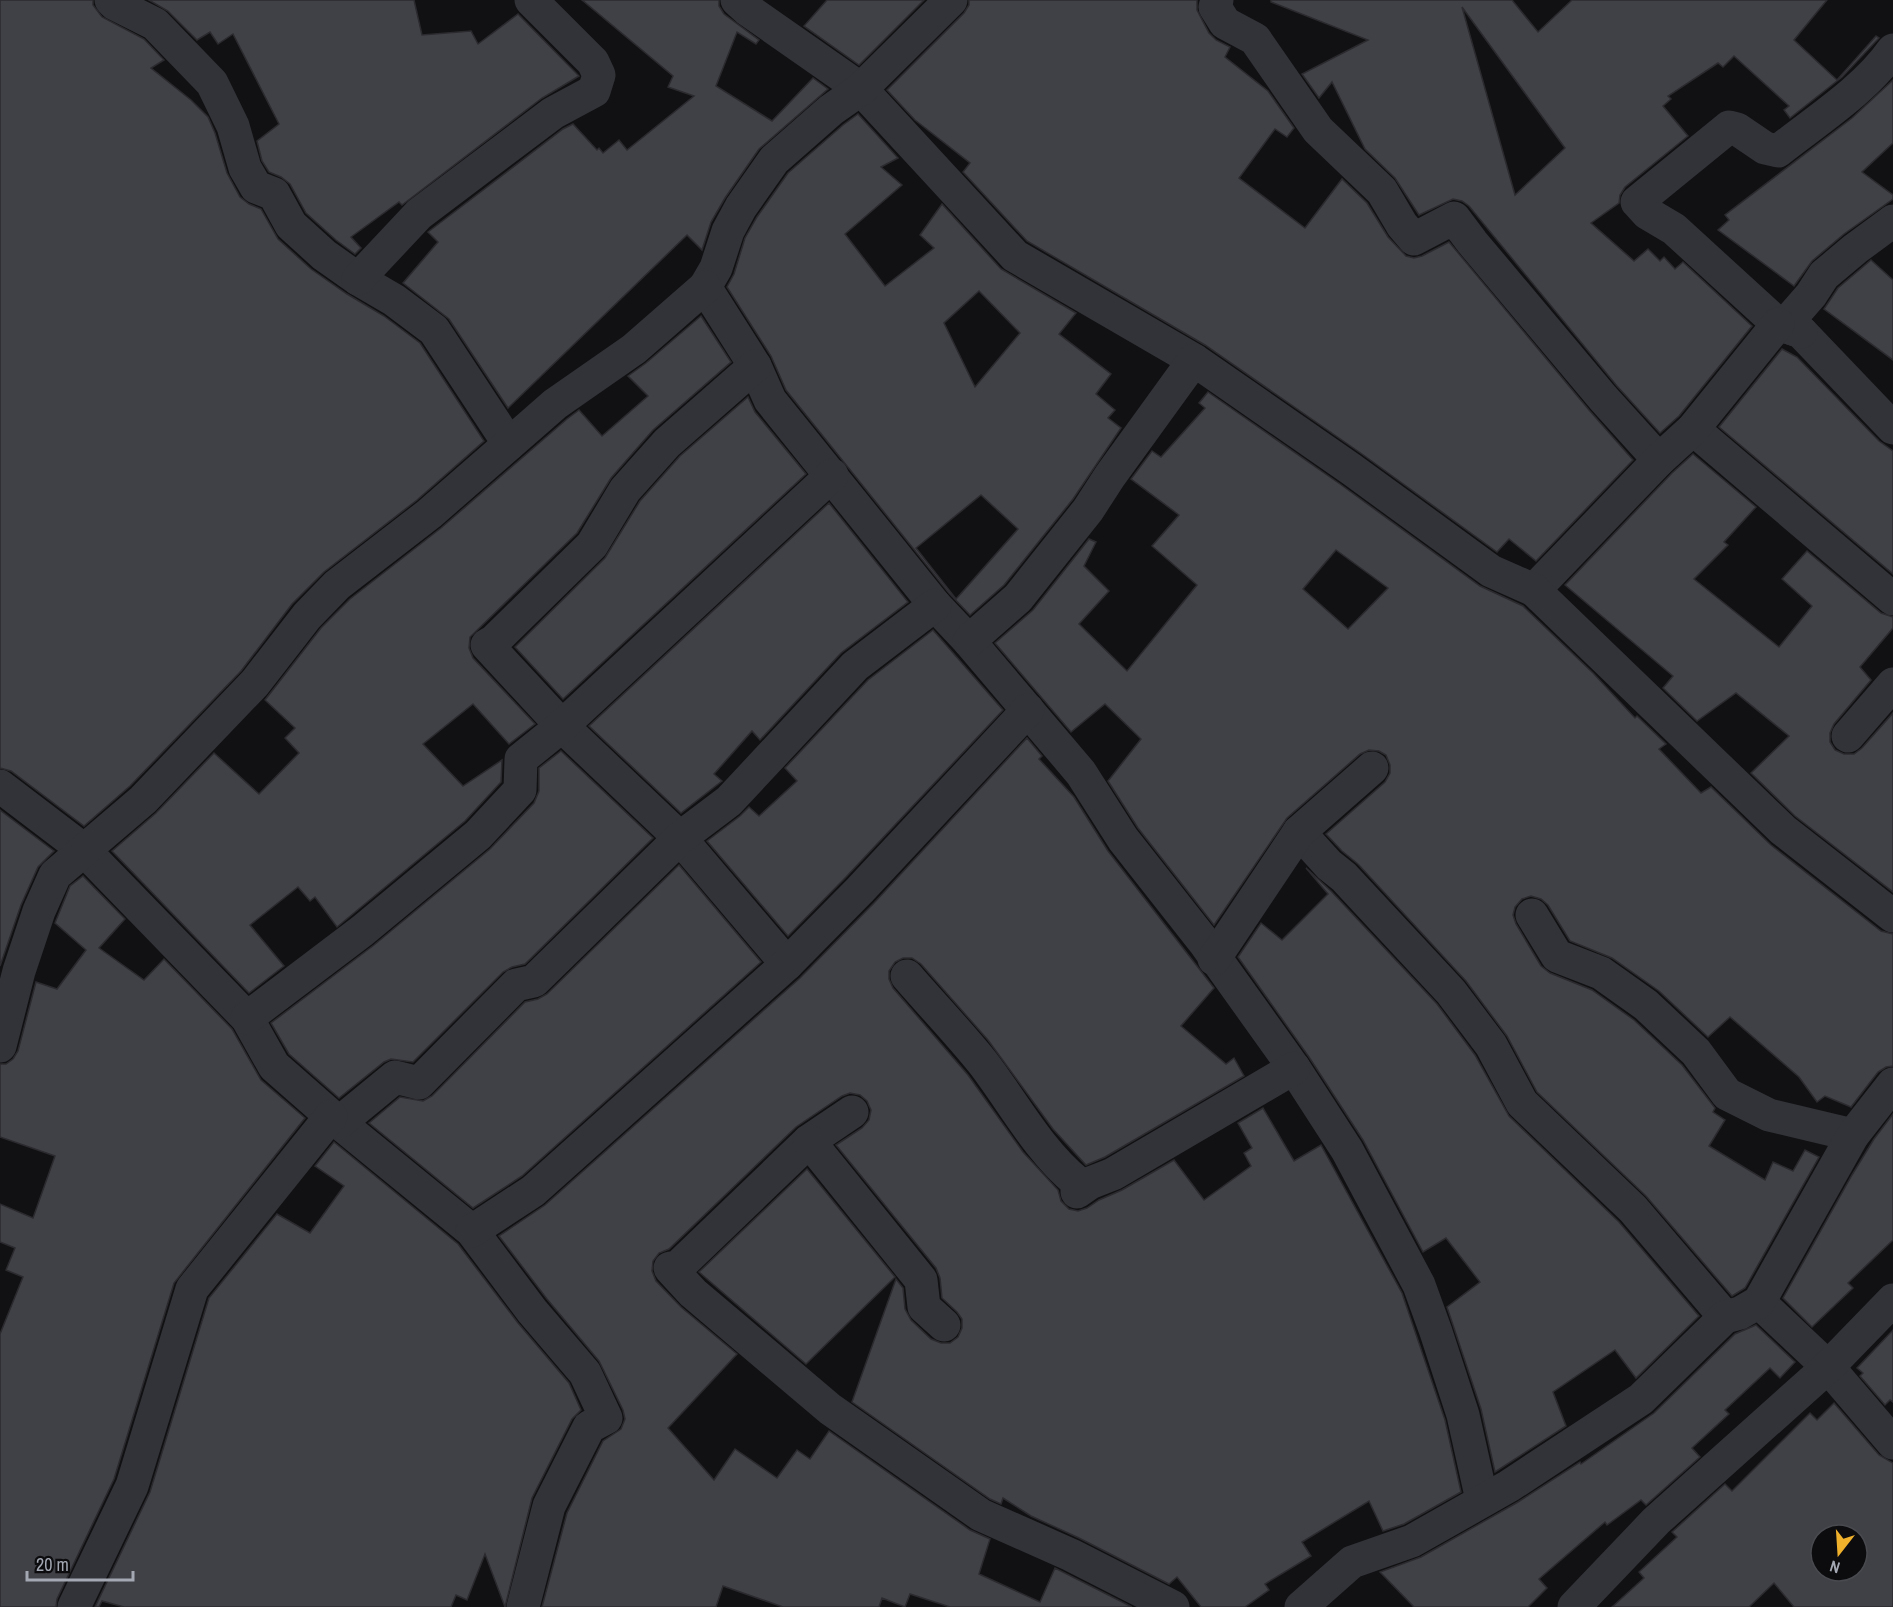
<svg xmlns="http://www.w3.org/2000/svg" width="1893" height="1607" viewBox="0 0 1893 1607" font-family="'Archivo Narrow',sans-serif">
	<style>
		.building { fill: #404146; stroke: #2b2b2f; stroke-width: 1.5; fill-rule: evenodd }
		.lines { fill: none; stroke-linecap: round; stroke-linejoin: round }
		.minor { stroke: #323338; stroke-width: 33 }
	</style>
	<rect width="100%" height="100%" fill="#111113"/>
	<g class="building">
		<path d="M 0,0 L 93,0 L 93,5 L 102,17 L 144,39 L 164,60 L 151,68 L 191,100 L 208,117 L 215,133 L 227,173 L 240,197 L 249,204 L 261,209 L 278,239 L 311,269 L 347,294 L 384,316 L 420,343 L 484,441 L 417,500 L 324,572 L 292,604 L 241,671 L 130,786 L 84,826 L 11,771 L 0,768 Z"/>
		<path d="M 149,0 L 414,0 L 422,35 L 471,31 L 478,44 L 518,14 L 579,76 L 542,98 L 402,205 L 399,202 L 351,237 L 361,248 L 355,254 L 336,240 L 306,213 L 290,184 L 281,177 L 269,172 L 262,161 L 257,141 L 279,124 L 233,34 L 218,44 L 210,32 L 197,40 L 168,11 Z"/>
		<path d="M 582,0 L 719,0 L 719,6 L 724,14 L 759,40 L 756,44 L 737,32 L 716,86 L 772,121 L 813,78 L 828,89 L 759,149 L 725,198 L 711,222 L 702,250 L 687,235 L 508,408 L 449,319 L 403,283 L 438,242 L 428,232 L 563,129 L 573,124 L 597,150 L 599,148 L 603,153 L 619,140 L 627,150 L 694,96 L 668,87 L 673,76 Z"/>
		<path d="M 827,0 L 924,0 L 859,65 L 804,26 Z"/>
		<path d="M 969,0 L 1197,0 L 1197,10 L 1209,33 L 1216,40 L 1230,47 L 1225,57 L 1268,91 L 1294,128 L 1287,137 L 1275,129 L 1239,178 L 1305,228 L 1342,179 L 1367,203 L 1388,237 L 1406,256 L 1414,258 L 1422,256 L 1449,242 L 1589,410 L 1633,460 L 1536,561 L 1509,539 L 1497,552 L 1362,454 L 1205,345 L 1027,241 L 963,172 L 970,163 L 915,120 L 887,90 L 964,13 L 969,5 Z"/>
		<path d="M 1271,0 L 1512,0 L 1538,32 L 1572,0 L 1827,0 L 1794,40 L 1837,80 L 1876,36 L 1879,38 L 1842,77 L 1790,118 L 1784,110 L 1789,106 L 1734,56 L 1723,67 L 1718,63 L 1668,96 L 1671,99 L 1663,106 L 1688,136 L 1625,187 L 1620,195 L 1619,203 L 1591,223 L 1634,261 L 1648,249 L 1660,261 L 1664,257 L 1675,269 L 1683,262 L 1752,326 L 1679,416 L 1660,433 L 1617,386 L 1469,206 L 1462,201 L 1453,199 L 1419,215 L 1395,178 L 1365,149 L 1332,82 L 1319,98 L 1302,74 L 1368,40 L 1271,2 ZM 1462,7 L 1565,148 L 1515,195 Z"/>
		<path d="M 1893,80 L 1893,143 L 1862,172 L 1893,195 L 1893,199 L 1844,234 L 1812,261 L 1794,286 L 1718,230 L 1729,220 L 1725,215 L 1852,118 Z"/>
		<path d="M 858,114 L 898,158 L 881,167 L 902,185 L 845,234 L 885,286 L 934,248 L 920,235 L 942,204 L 1001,269 L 1076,313 L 1059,334 L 1111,374 L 1096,394 L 1115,410 L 1108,418 L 1121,428 L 1073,499 L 1004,585 L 970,615 L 949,593 L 786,390 L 771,356 L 727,287 L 734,274 L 745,238 L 757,217 L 788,173 L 843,125 ZM 979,291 L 1020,333 L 975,387 L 944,323 ZM 981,495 L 1018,529 L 956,599 L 916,548 Z"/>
		<path d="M 1871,260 L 1893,280 L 1893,360 L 1824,309 L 1838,288 Z"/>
		<path d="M 701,316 L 731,362 L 653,430 L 611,478 L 577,533 L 470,637 L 469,648 L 473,658 L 535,724 L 509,744 L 473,704 L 423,744 L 463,786 L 502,760 L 501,782 L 465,821 L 337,927 L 315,897 L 310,901 L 298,887 L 250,925 L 284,966 L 249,993 L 112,851 L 156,813 L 214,753 L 259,794 L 299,753 L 285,738 L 295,728 L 265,700 L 321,628 L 350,599 L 441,528 L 567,419 L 579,410 L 602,436 L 648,396 L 628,376 L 646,363 Z"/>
		<path d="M 1782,349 L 1797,357 L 1879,441 L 1893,451 L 1893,574 L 1719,427 Z"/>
		<path d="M 1208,392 L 1340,484 L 1480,586 L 1523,606 L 1593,673 L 1635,718 L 1637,716 L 1666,744 L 1659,749 L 1701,793 L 1711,787 L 1771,845 L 1881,931 L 1893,934 L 1893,1066 L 1886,1067 L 1878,1072 L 1851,1107 L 1825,1096 L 1817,1102 L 1799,1077 L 1730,1017 L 1708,1037 L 1659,991 L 1612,958 L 1570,941 L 1548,905 L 1541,899 L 1531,896 L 1522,899 L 1515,907 L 1513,915 L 1516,924 L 1541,966 L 1550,973 L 1592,990 L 1634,1020 L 1682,1065 L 1715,1108 L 1713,1112 L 1725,1120 L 1709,1146 L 1765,1180 L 1773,1162 L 1793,1171 L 1805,1150 L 1819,1157 L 1745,1288 L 1732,1296 L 1646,1196 L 1537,1092 L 1507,1036 L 1466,981 L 1358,864 L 1342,851 L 1326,834 L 1385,782 L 1390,773 L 1390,765 L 1386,755 L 1379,751 L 1369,750 L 1360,754 L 1287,818 L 1214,925 L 1138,828 L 1108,781 L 1141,739 L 1105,704 L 1071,732 L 995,643 L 1033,610 L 1089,539 L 1096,542 L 1084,566 L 1109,591 L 1079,624 L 1127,671 L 1197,585 L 1152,546 L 1179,515 L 1131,479 L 1152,451 L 1161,457 L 1205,408 L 1199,403 ZM 1336,550 L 1388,588 L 1348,629 L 1303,589 Z"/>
		<path d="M 748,397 L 755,412 L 806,474 L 563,699 L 515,647 L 605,558 L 640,501 L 680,456 Z"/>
		<path d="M 1693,454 L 1756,507 L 1724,542 L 1728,545 L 1694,579 L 1779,647 L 1812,606 L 1782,579 L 1807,551 L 1881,613 L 1893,617 L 1893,628 L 1860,667 L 1871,680 L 1834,724 L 1830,733 L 1830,742 L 1835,750 L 1844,754 L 1854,754 L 1862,748 L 1893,713 L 1893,892 L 1795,816 L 1751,773 L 1789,736 L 1736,693 L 1697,721 L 1663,688 L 1673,676 L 1565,585 L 1672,473 Z"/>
		<path d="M 829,503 L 908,602 L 841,653 L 760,740 L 752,731 L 714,774 L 722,781 L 681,813 L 589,726 Z"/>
		<path d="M 933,630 L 1003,710 L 846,877 L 788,936 L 707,841 L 740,816 L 749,807 L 759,816 L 797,781 L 785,768 L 868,680 Z"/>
		<path d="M 1027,738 L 1042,756 L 1039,759 L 1074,797 L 1108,851 L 1214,988 L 1181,1026 L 1226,1064 L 1234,1058 L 1244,1076 L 1105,1157 L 1086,1165 L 1053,1129 L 988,1040 L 921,964 L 912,958 L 903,958 L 895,962 L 889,971 L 889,979 L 893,988 L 968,1075 L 1023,1152 L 1058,1190 L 1061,1201 L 1069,1209 L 1078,1211 L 1087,1208 L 1099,1200 L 1122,1190 L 1174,1160 L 1204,1200 L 1251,1166 L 1244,1153 L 1252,1148 L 1238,1123 L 1263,1108 L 1294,1161 L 1321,1145 L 1402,1293 L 1445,1420 L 1461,1492 L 1404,1524 L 1383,1531 L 1369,1501 L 1302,1542 L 1311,1556 L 1265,1584 L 1269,1590 L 1245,1607 L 1201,1607 L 1177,1577 L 1169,1584 L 1079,1538 L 1031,1516 L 1003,1498 L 1001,1504 L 990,1499 L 852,1402 L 896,1279 L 903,1288 L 905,1309 L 911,1320 L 931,1339 L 941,1343 L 950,1343 L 958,1337 L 962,1328 L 962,1319 L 957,1312 L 942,1298 L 940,1278 L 936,1268 L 836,1145 L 862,1128 L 869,1120 L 871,1110 L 867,1101 L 860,1095 L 850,1093 L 842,1096 L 796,1127 L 669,1249 L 659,1253 L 653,1261 L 652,1271 L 656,1281 L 681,1307 L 737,1354 L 668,1428 L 714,1480 L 735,1449 L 777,1478 L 797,1450 L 810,1459 L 829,1431 L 970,1530 L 990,1539 L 979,1574 L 1040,1602 L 1055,1568 L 1132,1607 L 950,1607 L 910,1594 L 905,1607 L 882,1598 L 879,1607 L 783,1607 L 723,1586 L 716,1607 L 542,1607 L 567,1513 L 603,1441 L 621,1429 L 625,1419 L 623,1410 L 599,1361 L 547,1299 L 499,1236 L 545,1205 L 800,978 L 874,903 Z"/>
		<path d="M 561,751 L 653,838 L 525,964 L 512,967 L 503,972 L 413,1062 L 391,1059 L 384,1062 L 339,1098 L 289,1054 L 271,1023 L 374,945 L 490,849 L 534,803 L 539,791 L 539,768 Z"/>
		<path d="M 0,810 L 54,851 L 38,867 L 21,905 L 0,966 Z"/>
		<path d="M 679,865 L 761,962 L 522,1176 L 473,1208 L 369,1123 L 400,1097 L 423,1101 L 432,1096 L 525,1002 L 538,999 L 547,994 Z"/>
		<path d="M 1306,868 L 1331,891 L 1437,1004 L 1475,1055 L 1509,1116 L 1619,1222 L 1699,1316 L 1636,1378 L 1615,1350 L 1553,1392 L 1566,1426 L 1495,1472 L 1481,1409 L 1447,1307 L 1480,1282 L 1446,1238 L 1423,1252 L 1363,1140 L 1309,1057 L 1238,957 L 1261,923 L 1282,940 L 1328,894 Z"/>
		<path d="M 83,876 L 125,919 L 99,948 L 144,980 L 164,959 L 232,1029 L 261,1080 L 305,1118 L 174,1283 L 114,1479 L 57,1599 L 56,1607 L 0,1607 L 0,1334 L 23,1277 L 6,1270 L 15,1248 L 0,1242 L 0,1204 L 33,1218 L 55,1156 L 0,1137 L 0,1064 L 6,1064 L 13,1059 L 18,1051 L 36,982 L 57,989 L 86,950 L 55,923 L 70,886 Z"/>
		<path d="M 1893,1114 L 1893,1240 L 1848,1283 L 1853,1288 L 1812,1327 L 1783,1298 L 1852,1175 L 1874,1139 Z"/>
		<path d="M 334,1142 L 458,1244 L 518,1323 L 569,1383 L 581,1410 L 572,1419 L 532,1498 L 505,1607 L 485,1554 L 467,1600 L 456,1595 L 451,1607 L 124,1607 L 102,1601 L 99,1607 L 95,1607 L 150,1492 L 209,1298 L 277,1214 L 310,1233 L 344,1186 L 315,1166 Z"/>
		<path d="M 807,1169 L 895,1277 L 806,1364 L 699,1272 Z"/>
		<path d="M 1756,1325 L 1795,1362 L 1780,1378 L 1770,1368 L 1725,1410 L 1729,1414 L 1692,1448 L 1700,1457 L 1646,1505 L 1641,1500 L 1607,1525 L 1605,1522 L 1539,1579 L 1547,1588 L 1528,1607 L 1414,1607 L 1380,1572 L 1421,1557 L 1518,1502 L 1580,1462 L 1581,1464 L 1654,1413 L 1735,1334 Z"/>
		<path d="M 1893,1330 L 1893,1402 L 1890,1400 L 1885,1405 L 1860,1376 L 1863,1373 L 1857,1368 Z"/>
		<path d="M 1834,1403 L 1879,1455 L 1893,1463 L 1893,1607 L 1794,1607 L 1774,1583 L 1749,1607 L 1612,1607 L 1644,1578 L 1639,1572 L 1677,1537 L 1672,1532 L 1725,1484 L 1732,1491 L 1810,1413 L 1817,1420 ZM 1821,1535 L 1857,1535 L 1857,1571 L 1821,1571 Z"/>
	</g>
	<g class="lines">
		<g class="minor">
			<path d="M 111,0 L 115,4 L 155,24 L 212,83 L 233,126 L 245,168 L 256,187 L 274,194 L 291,225 L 324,255 L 358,279 L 394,300 L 434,330 L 509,444"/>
			<path d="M 737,0 L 748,10 L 861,89 L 1015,256 L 1194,360"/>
			<path d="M 951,0 L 861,89 L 831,110 L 774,160 L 741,207 L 728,231 L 716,268 L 705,287 L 755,366 L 770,400 L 935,605 L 969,641 L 1081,773 L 1123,839 L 1204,942 L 1294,1068 L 1347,1150 L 1419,1285 L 1436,1332 L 1463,1415 L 1482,1500"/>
			<path d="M 1217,0 L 1215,7 L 1225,23 L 1255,39 L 1318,130 L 1382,191 L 1402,225 L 1414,239 L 1454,218 L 1472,242 L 1603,398 L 1659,460"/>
			<path d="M 1893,50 C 1866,89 1816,121 1778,151 L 1765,148 L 1737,129 L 1729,127 L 1637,202 L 1647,213 L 1674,229 L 1778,324 L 1801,332 L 1893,428"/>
			<path d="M 358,279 L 419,214 L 553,113 L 594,91 L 599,75 L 593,62 L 531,0"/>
			<path d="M 1801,332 L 1784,326 L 1811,295 L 1824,275 L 1855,249 L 1893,221"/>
			<path d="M 755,366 L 667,443 L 625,490 L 592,545 L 494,641 L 487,645 L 562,726 L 680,838 L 787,964"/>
			<path d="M 1693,429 L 1893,599"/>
			<path d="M 1534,590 L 1659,460 L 1693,429 L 1778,324"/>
			<path d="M 969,641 L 1018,598 L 1088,510 L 1110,476 L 1194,360 L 1351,469 L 1491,571 L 1534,590 L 1783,830 L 1893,916"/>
			<path d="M 1848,736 L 1893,684"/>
			<path d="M 0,786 L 84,850 L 247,1018 L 274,1066 L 331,1116 L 472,1231 L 532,1311 L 585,1373 L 606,1418 L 589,1427 L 549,1506 L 523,1607"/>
			<path d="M 1299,832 L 1329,865 L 1344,877 L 1451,992 L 1491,1045 L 1522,1103 L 1633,1209 L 1725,1317"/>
			<path d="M 1532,915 L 1557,956 L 1601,973 L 1646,1005 L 1696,1052 L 1727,1094 L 1769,1115 L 1853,1135"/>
			<path d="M 1214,959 L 1299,832 L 1372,768"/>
			<path d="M 907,976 C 932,1005 959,1033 983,1063 C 1013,1102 1038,1150 1077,1182 L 1077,1192 L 1090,1183 L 1113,1174 L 1294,1068"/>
			<path d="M 247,1018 L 362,931 L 478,835 L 520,790 L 521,759 L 562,726 L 832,475"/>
			<path d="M 0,1046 L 19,971 L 39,911 L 55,875 L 143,800 L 255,683 L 307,616 L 337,585 L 429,514 L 555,404 L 634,349 L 705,287"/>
			<path d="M 852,1112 L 809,1141 L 678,1267 L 670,1268 L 693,1293 L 830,1409 L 981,1515 L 1071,1555 L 1173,1607"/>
			<path d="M 339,1123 L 395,1077 L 419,1083 L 516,985 L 534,981 L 680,838 L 729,801 L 855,666 L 935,605"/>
			<path d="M 809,1141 L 921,1280 L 924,1307 L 944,1325"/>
			<path d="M 472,1231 L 533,1191 L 787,964 L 860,890 L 1028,710"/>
			<path d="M 1759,1302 L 1828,1367 L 1893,1443"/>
			<path d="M 74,1607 L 132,1486 L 192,1289 L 331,1116"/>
			<path d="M 1301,1607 L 1352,1562 L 1412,1541 L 1509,1486 L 1641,1399 L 1725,1317 L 1740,1313 L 1759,1302 L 1853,1135 L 1893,1084"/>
			<path d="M 1574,1607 L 1656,1521 L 1828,1367 L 1893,1300"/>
		</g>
	</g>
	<g transform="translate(1839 1553) rotate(197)"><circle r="28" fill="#0c0c0e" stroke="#484a50" stroke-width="1.5"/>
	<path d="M0-4.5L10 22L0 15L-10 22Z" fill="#efb02c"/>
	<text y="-9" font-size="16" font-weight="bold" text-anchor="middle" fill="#a3a8b3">N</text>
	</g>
	<path d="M27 1571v9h106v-9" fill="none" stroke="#a3a8b3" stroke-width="3"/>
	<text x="36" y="1571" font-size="18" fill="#a3a8b3" stroke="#0c0c0e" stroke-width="4.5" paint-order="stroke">20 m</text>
</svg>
